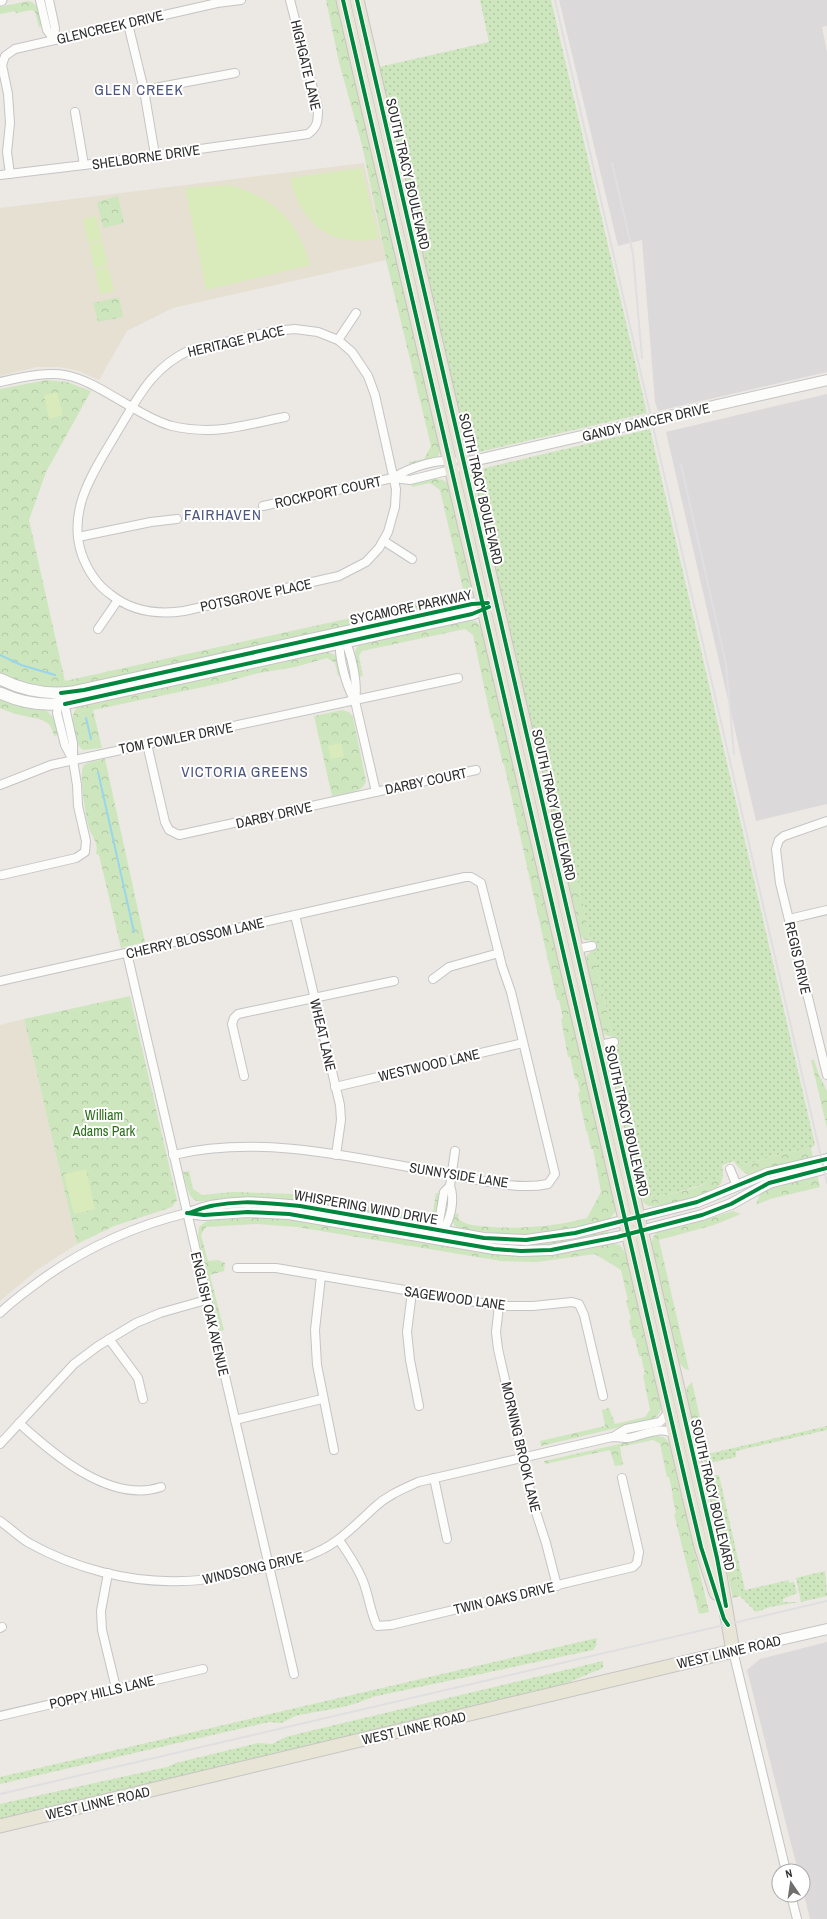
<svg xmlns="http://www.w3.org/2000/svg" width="827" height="1919" viewBox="0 0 827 1919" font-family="'Archivo Narrow',sans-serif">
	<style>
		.industrial { fill: #dcd9db }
		.education { fill: #e6e0d3 }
		.grass { fill: url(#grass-dots) }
		.park { fill: url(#park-crowns) }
		.pitch { fill: #d9eabb }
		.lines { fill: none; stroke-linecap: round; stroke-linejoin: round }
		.stream { stroke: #99d6ec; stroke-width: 2 }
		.minor-casing { stroke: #c5c4c5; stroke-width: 10 }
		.tertiary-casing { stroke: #c5c4c5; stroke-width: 12 }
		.secondary-casing { stroke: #c5c4c5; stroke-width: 13 }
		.primary-casing { stroke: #c6c5c4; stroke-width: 15 }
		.minor { stroke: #fcfcfb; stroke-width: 8 }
		.tertiary { stroke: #fcfcfb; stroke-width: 10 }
		.secondary { stroke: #fcfcfb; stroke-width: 11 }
		.primary { stroke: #e8e4d6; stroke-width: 13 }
		.rail { stroke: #dfdfe1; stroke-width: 2 }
		.cycleway-casing { stroke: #fff; stroke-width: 6 }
		.cycleway { stroke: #00873e; stroke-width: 4 }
		.labels { text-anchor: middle; stroke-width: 4; stroke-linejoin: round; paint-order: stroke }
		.street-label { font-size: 14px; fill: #2e2e2e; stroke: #fff }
		.park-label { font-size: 14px; fill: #2c6e1b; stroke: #fff }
		.neighbourhood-label { font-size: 15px; letter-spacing: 1px; fill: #4d5680; stroke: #fff }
	</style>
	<defs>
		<pattern id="grass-dots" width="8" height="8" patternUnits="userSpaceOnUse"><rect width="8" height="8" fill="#cee6be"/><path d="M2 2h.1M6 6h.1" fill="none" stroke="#b1c6a4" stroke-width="1.8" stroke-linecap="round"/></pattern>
		<pattern id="park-crowns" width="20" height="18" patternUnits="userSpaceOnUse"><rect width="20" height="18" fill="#cee6be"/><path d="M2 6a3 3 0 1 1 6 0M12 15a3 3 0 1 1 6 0" fill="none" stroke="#b1c6a4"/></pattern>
	</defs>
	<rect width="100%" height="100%" fill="#ece8e4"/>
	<g class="industrial">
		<path d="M 559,0 L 827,0 L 827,26 L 822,27 L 827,52 L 827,372 L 658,411 L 655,402 L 642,240 L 618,246 Z"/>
		<path d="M 827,394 L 827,804 L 756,821 L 666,432 Z"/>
		<path d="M 827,1642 L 827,1919 L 810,1919 L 803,1891 L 803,1871 L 798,1871 L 747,1670 L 760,1659 Z"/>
	</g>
	<g class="education">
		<path d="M 364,163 L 386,260 L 173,308 L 127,331 L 99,380 L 79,371 L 59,367 L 37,367 L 0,376 L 0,208 Z"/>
		<path d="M 24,1019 L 77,1244 L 37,1270 L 0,1301 L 0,1025 Z"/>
	</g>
	<g class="grass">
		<path d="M 480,0 L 551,0 L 647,413 L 479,452 L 470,449 L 466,442 L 379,67 L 489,42 Z"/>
		<path d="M 650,429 L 815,1145 L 811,1148 L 773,1156 L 738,1167 L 734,1161 L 722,1165 L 723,1175 C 701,1187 678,1192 654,1198 L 650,1196 L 648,1192 L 615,1046 L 617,1045 L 615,1037 L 613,1037 L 593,950 L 594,949 L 591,941 L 574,864 L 564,864 L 475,480 L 479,472 L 485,468 Z"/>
		<path d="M 609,1229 L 608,1233 L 553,1245 L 513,1249 L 459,1236 L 479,1239 Z"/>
		<path d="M 827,1426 L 827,1430 L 736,1451 L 736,1457 L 710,1463 L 708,1454 Z"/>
		<path d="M 713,1475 L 719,1475 L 745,1590 L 789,1580 L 789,1583 L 794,1582 L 797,1593 L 783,1599 L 783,1602 L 799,1602 L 770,1607 L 756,1612 L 740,1596 Z"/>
		<path d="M 825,1571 L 827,1596 L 801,1602 L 796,1578 Z"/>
		<path d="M 597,1638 L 596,1646 L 593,1650 L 372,1697 C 349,1708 324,1710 299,1715 C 293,1716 287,1721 281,1723 C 278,1723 273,1722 269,1722 L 0,1784 L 0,1777 Z"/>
		<path d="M 603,1661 L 603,1668 L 545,1692 L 0,1822 L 0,1804 L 167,1767 L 176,1763 L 258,1743 L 272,1744 L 286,1737 L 314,1730 Z"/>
	</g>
	<g class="park">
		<path d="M 326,0 L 336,0 L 440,447 L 440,452 L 437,458 L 410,466 L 409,462 L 424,459 L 431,446 L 386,260 L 362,145 L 339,62 Z"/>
		<path d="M 28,1 C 40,3 40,16 42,26 L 39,27 L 35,12 L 32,10 L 16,13 L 15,11 L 0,14 L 0,7 Z"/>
		<path d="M 118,196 L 124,223 L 103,228 L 97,202 Z"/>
		<path d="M 119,297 L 123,317 L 98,322 L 93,303 Z"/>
		<path d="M 47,380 L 67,382 L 91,391 L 46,472 L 29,520 L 65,681 L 464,593 L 440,490 L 430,483 L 412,487 L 411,484 C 422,482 440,474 448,484 L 471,586 L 471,593 L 465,600 L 72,687 C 41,688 28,685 0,674 L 0,389 Z"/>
		<path d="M 470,620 L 477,622 L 482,629 L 615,1206 L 615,1212 L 609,1220 L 575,1228 L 533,1234 L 515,1235 L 461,1229 C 452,1227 452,1220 453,1213 L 459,1214 L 458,1218 C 464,1225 473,1225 481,1226 C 517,1230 552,1227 587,1218 L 601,1192 L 593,1149 L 591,1149 L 587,1131 L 586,1131 L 578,1093 L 580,1092 L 577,1079 L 575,1079 L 570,1057 L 568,1057 L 561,1019 L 563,1018 L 559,1000 L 557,1000 L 504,764 L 503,764 L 492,719 L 491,719 L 473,635 L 465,629 L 362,651 L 359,656 L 363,676 L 358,677 C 356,665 350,652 361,643 Z"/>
		<path d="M 327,651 L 336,656 L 342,675 L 338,676 L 335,663 L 327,658 L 295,667 L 259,673 L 222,683 L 93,710 L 102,748 L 83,750 C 73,743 67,712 80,705 Z"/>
		<path d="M 0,698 L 47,711 L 54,719 L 58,735 L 54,736 C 51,718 39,720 25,716 C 16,714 8,712 0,708 Z"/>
		<path d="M 342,710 L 349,712 L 353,717 L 366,781 C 363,793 343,794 332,796 L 314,716 Z"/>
		<path d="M 105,759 L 145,942 L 121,948 L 99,855 L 96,854 C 99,842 92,838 89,828 C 86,819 78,771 84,765 C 89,761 99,761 105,759 Z"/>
		<path d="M 564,864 L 574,864 L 591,941 L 583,939 L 580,934 Z"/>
		<path d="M 593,950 L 613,1037 L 605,1035 L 602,1029 L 586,961 L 587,955 Z"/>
		<path d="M 130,996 L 177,1200 L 172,1207 L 114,1226 L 77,1244 L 24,1019 Z"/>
		<path d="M 615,1046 L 650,1196 L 654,1198 L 695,1188 L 723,1175 C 722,1180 722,1183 718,1187 C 711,1194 665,1206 654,1206 C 649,1207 646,1205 643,1202 L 608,1057 L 609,1051 Z"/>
		<path d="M 811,1060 L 814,1060 L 819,1075 L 827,1091 L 827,1128 Z"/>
		<path d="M 811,1148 L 813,1158 L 751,1175 L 745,1173 L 738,1167 L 773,1156 Z"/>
		<path d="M 189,1171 L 193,1189 L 202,1195 L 233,1192 L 293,1194 L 425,1216 L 433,1211 L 436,1193 L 440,1193 C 438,1203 439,1221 427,1223 L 226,1199 C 193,1203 191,1207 183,1172 Z"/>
		<path d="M 817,1174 L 820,1187 L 770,1199 L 756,1205 L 760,1194 L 765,1189 Z"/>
		<path d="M 733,1211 L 741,1214 L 714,1225 L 659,1240 L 689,1370 L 685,1369 L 679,1363 L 652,1246 C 651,1239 654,1234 660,1231 L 697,1222 Z"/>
		<path d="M 261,1217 L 289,1219 L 505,1255 L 555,1254 L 611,1243 L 620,1245 L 626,1254 L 661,1405 C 661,1413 658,1417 650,1420 L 541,1446 L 540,1441 L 605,1426 L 602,1410 L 609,1408 L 615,1424 L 645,1417 L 650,1410 L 643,1375 L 645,1374 L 641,1356 L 639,1356 L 635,1338 L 633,1338 L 629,1320 L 631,1319 L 626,1301 L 628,1300 L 621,1270 L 595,1254 L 537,1262 L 501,1261 L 297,1227 L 257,1224 L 206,1227 L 201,1235 L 208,1261 L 218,1260 L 225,1263 L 224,1271 L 210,1275 L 224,1330 L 220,1331 L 198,1236 L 199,1227 L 207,1221 Z"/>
		<path d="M 692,1382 L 710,1463 L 704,1461 L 700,1456 L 686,1394 L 687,1387 Z"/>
		<path d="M 655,1436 L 664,1437 L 669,1443 L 709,1612 L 699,1614 L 674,1514 L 676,1513 L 672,1495 L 673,1495 L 669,1477 L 667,1477 L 660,1444 L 653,1440 L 620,1447 L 623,1465 L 615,1466 L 610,1450 L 545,1464 L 544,1461 Z"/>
		<path d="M 713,1475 L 740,1596 L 733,1598 L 707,1485 L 708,1478 Z"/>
	</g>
	<g class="pitch">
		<path d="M 362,168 L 379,239 C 329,247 302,226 290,178 Z"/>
		<path d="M 230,185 C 274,198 298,221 310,265 L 206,290 L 185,188 Z"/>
		<path d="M 96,216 L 102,240 L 88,243 L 83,219 Z"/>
		<path d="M 102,241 L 108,265 L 94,269 L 89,244 Z"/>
		<path d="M 108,267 L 114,291 L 100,294 L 95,270 Z"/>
		<path d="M 57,392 L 63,415 L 49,419 L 44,395 Z"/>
		<path d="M 341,743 L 344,756 L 331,759 L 328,746 Z"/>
		<path d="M 86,1169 L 95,1209 L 74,1214 L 64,1174 Z"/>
	</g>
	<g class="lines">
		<g class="stream">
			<path d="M 0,655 L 21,665 L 55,675"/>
			<path d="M 86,718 L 91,739"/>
			<path d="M 98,772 L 134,932"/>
		</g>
		<g class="minor-casing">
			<g id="minor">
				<path d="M 40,0 L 47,30 L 54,40"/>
				<path d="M 49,0 L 55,28 L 54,40"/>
				<path d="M 128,24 L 144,90 L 155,155"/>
				<path d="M 144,90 L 235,73"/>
				<path d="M 75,112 L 84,165"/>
				<path d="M 10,174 L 7,152 L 10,123 L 8,94 L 2,65 L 5,56 L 15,49 L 217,3 L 241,0"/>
				<path d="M 0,175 L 84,165 L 308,134 C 318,127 318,120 318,108 L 290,0"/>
				<path d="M 295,329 L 318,332 L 338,340 L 352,352 L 368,376 L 375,395 L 396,489 L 395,507 L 388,532 L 379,548 L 366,562 L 339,576 L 184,611 C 157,615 131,611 110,594 C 96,584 88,571 82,555 C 66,509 95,470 117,432 C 138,398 151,368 190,350 L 273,331 Z"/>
				<path d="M 338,340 L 356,313"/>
				<path d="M 0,382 C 65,367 72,372 128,405 C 142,413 156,422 172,426 C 216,436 243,425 285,417"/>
				<path d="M 393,478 L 410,480 L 455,469"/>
				<path d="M 263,506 L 393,478 C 408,468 436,459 453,461"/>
				<path d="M 78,537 L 151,522 L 177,519"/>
				<path d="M 384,541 L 412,559"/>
				<path d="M 98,629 L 118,600"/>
				<path d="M 343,637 C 352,653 358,684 355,701 L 376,792"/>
				<path d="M 340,639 C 338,656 346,686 355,701"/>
				<path d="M 63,698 L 73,743 L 73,759"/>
				<path d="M 147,744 L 165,822 L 169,830 L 179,835 L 476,770"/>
				<path d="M 0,785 L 51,765 L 458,678"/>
				<path d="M 827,821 L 784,836 L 779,840 L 776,849 L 780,883 L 827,1075"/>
				<path d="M 2,875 L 76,858 L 85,852 L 86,841 L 78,806 L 77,785 L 73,760 L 65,745 L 57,713 L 59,699"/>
				<path d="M 295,915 L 340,1105 L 341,1120 L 336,1155"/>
				<path d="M 789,919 L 827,910"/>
				<path d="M 576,949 L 592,946"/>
				<path d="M 127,953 L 294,1674"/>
				<path d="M 433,979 L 449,967 L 499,953"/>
				<path d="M 0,981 L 465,877 L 471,877 L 481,883 L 502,966 L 511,992 L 555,1174 L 548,1184 C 516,1191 479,1179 446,1174 C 357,1158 264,1134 173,1155"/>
				<path d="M 599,1045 L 614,1042"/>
				<path d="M 244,1076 L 232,1024 L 234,1018 L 238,1014 L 394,981"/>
				<path d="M 335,1087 L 523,1043"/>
				<path d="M 730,1169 L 737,1186"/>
				<path d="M 442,1231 C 451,1220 455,1199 450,1186"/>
				<path d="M 441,1234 L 439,1222 L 444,1192 L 450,1186 L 455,1151"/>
				<path d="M 237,1268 L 276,1268 L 499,1306 L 533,1306 L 572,1302 L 579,1304 L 584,1315 L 603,1396"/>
				<path d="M 321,1276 L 315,1330 L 317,1365 L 334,1450"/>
				<path d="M 412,1292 L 407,1332 L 410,1360 L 419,1406"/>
				<path d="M 499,1306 L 496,1332 L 498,1349 L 533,1503 L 546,1543 L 557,1586"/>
				<path d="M 0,1313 C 10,1303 21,1295 33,1286 C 80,1250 130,1227 187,1213"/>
				<path d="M 109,1339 L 138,1378 L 143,1399"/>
				<path d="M 235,1420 L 322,1399"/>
				<path d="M 19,1423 C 54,1455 111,1504 161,1487"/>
				<path d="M 613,1437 L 626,1429 L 660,1422 L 669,1412"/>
				<path d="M 0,1444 L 74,1364 L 98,1346 L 136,1323 L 160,1313 L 206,1300"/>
				<path d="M 434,1478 L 447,1539"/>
				<path d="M 0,1521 C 10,1528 19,1537 29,1543 C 74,1568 129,1583 181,1581 C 205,1581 229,1576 253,1570 C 274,1566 296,1562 317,1552 C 340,1542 357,1523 376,1506 C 388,1495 403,1489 418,1482 L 612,1437 C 617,1437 623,1438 628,1438 C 643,1436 662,1424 675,1435"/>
				<path d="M 339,1540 C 348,1553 357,1566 363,1581 C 369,1596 370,1611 377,1626 L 391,1625 L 633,1567 L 637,1563 L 639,1552 L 622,1478"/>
				<path d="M 108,1573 L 101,1611 L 102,1630 L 116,1688"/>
				<path d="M 0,1628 L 2,1627"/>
				<path d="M 733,1651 L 786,1871"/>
				<path d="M 0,1716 L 203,1669"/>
				<path d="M 791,1895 L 797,1919"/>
			</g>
		</g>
		<g class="tertiary-casing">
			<g id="tertiary">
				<path d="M 464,463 L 827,380"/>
				<path d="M 187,1213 L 204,1215 L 248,1212 L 289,1214 L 494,1249 L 521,1251 L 551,1250 L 617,1237 L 702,1215 L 731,1204 L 769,1183 L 827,1168"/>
				<path d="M 189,1213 C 223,1198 264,1202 300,1206 L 484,1238 L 526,1240 L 575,1233 L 697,1202 L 768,1173 L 827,1159"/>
				<path d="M 733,1651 L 827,1629"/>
			</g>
		</g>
		<g class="secondary-casing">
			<g id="secondary">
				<path d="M 0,0 L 1,0"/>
				<path d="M 0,679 C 22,690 48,695 72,692 L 472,604 L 489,603"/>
				<path d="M 0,693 C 24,704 47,707 73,702 L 472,614 L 490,606"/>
			</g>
		</g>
		<g class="primary-casing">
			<g id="primary">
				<path d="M 343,0 L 691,1505 L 701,1547 L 716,1593"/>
				<path d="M 0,1826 L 733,1651 L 717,1558 L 357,0"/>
			</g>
		</g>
		<use href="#minor" class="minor"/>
		<use href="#tertiary" class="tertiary"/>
		<use href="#secondary" class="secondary"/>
		<use href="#primary" class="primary"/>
		<g class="rail">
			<path d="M 555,0 L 827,1183"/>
			<path d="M 612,163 L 633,254 L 642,358"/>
			<path d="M 681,465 L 726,664 L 734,754"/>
			<path d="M 0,1794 L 827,1601"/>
		</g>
		<g class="cycleway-casing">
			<g id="cycleway">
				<path d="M 343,0 L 691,1505 L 701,1547 L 724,1619 L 728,1625"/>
				<path d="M 357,0 L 717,1558 L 726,1606"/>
				<path d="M 61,693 L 84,690 L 472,604 L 488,603"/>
				<path d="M 65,704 L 472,614 L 489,607"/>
				<path d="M 187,1213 L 204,1215 L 248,1212 L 289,1214 L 494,1249 L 521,1251 L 551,1250 L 617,1237 L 702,1215 L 731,1204 L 769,1183 L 827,1168"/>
				<path d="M 189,1213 C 223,1198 264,1202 300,1206 L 484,1238 L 526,1240 L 575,1233 L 697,1202 L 768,1173 L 827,1159"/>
			</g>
		</g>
		<use href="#cycleway" class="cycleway"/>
	</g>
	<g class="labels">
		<g class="street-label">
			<text transform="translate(110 27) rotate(-13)" y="5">GLENCREEK DRIVE</text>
			<text transform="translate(306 65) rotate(77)" y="5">HIGHGATE LANE</text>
			<text transform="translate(146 157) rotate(-8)" y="5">SHELBORNE DRIVE</text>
			<text transform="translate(408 174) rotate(77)" y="5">SOUTH TRACY BOULEVARD</text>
			<text transform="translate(236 341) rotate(-13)" y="5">HERITAGE PLACE</text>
			<text transform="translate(646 422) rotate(-13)" y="5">GANDY DANCER DRIVE</text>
			<text transform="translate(481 489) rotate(77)" y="5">SOUTH TRACY BOULEVARD</text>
			<text transform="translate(328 492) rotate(-12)" y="5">ROCKPORT COURT</text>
			<text transform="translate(256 595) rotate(-12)" y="5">POTSGROVE PLACE</text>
			<text transform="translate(411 607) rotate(-12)" y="5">SYCAMORE PARKWAY</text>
			<text transform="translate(176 738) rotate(-11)" y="5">TOM FOWLER DRIVE</text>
			<text transform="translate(426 781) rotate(-12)" y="5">DARBY COURT</text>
			<text transform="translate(554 805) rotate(77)" y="5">SOUTH TRACY BOULEVARD</text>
			<text transform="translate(274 815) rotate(-13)" y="5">DARBY DRIVE</text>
			<text transform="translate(195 938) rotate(-13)" y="5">CHERRY BLOSSOM LANE</text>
			<text transform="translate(798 958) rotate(77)" y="5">REGIS DRIVE</text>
			<text transform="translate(323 1035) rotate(77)" y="5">WHEAT LANE</text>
			<text transform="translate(429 1065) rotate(-13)" y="5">WESTWOOD LANE</text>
			<text transform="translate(627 1121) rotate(77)" y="5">SOUTH TRACY BOULEVARD</text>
			<text transform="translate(459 1175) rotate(9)" y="5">SUNNYSIDE LANE</text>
			<text transform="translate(366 1207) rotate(10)" y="5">WHISPERING WIND DRIVE</text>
			<text transform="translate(455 1298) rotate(8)" y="5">SAGEWOOD LANE</text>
			<text transform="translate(210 1314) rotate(77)" y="5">ENGLISH OAK AVENUE</text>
			<text transform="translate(521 1447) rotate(77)" y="5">MORNING BROOK LANE</text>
			<text transform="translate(713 1495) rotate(77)" y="5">SOUTH TRACY BOULEVARD</text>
			<text transform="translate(253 1568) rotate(-13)" y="5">WINDSONG DRIVE</text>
			<text transform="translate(504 1598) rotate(-13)" y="5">TWIN OAKS DRIVE</text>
			<text transform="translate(729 1652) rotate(-13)" y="5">WEST LINNE ROAD</text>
			<text transform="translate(102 1692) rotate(-13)" y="5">POPPY HILLS LANE</text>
			<text transform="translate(414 1728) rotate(-13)" y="5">WEST LINNE ROAD</text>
			<text transform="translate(98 1803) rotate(-13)" y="5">WEST LINNE ROAD</text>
		</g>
		<g class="park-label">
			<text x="104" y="1120">William<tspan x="104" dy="16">Adams Park</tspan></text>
		</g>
		<g class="neighbourhood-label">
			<text x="139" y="95">GLEN CREEK</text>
			<text x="223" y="520">FAIRHAVEN</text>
			<text x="245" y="777">VICTORIA GREENS</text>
		</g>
	</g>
	<g transform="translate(791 1883) rotate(347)"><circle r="19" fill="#ffffff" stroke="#ababab"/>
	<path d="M0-3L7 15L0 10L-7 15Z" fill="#706f6e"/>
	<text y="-6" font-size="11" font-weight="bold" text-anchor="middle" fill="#2e2e2e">N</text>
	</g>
</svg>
